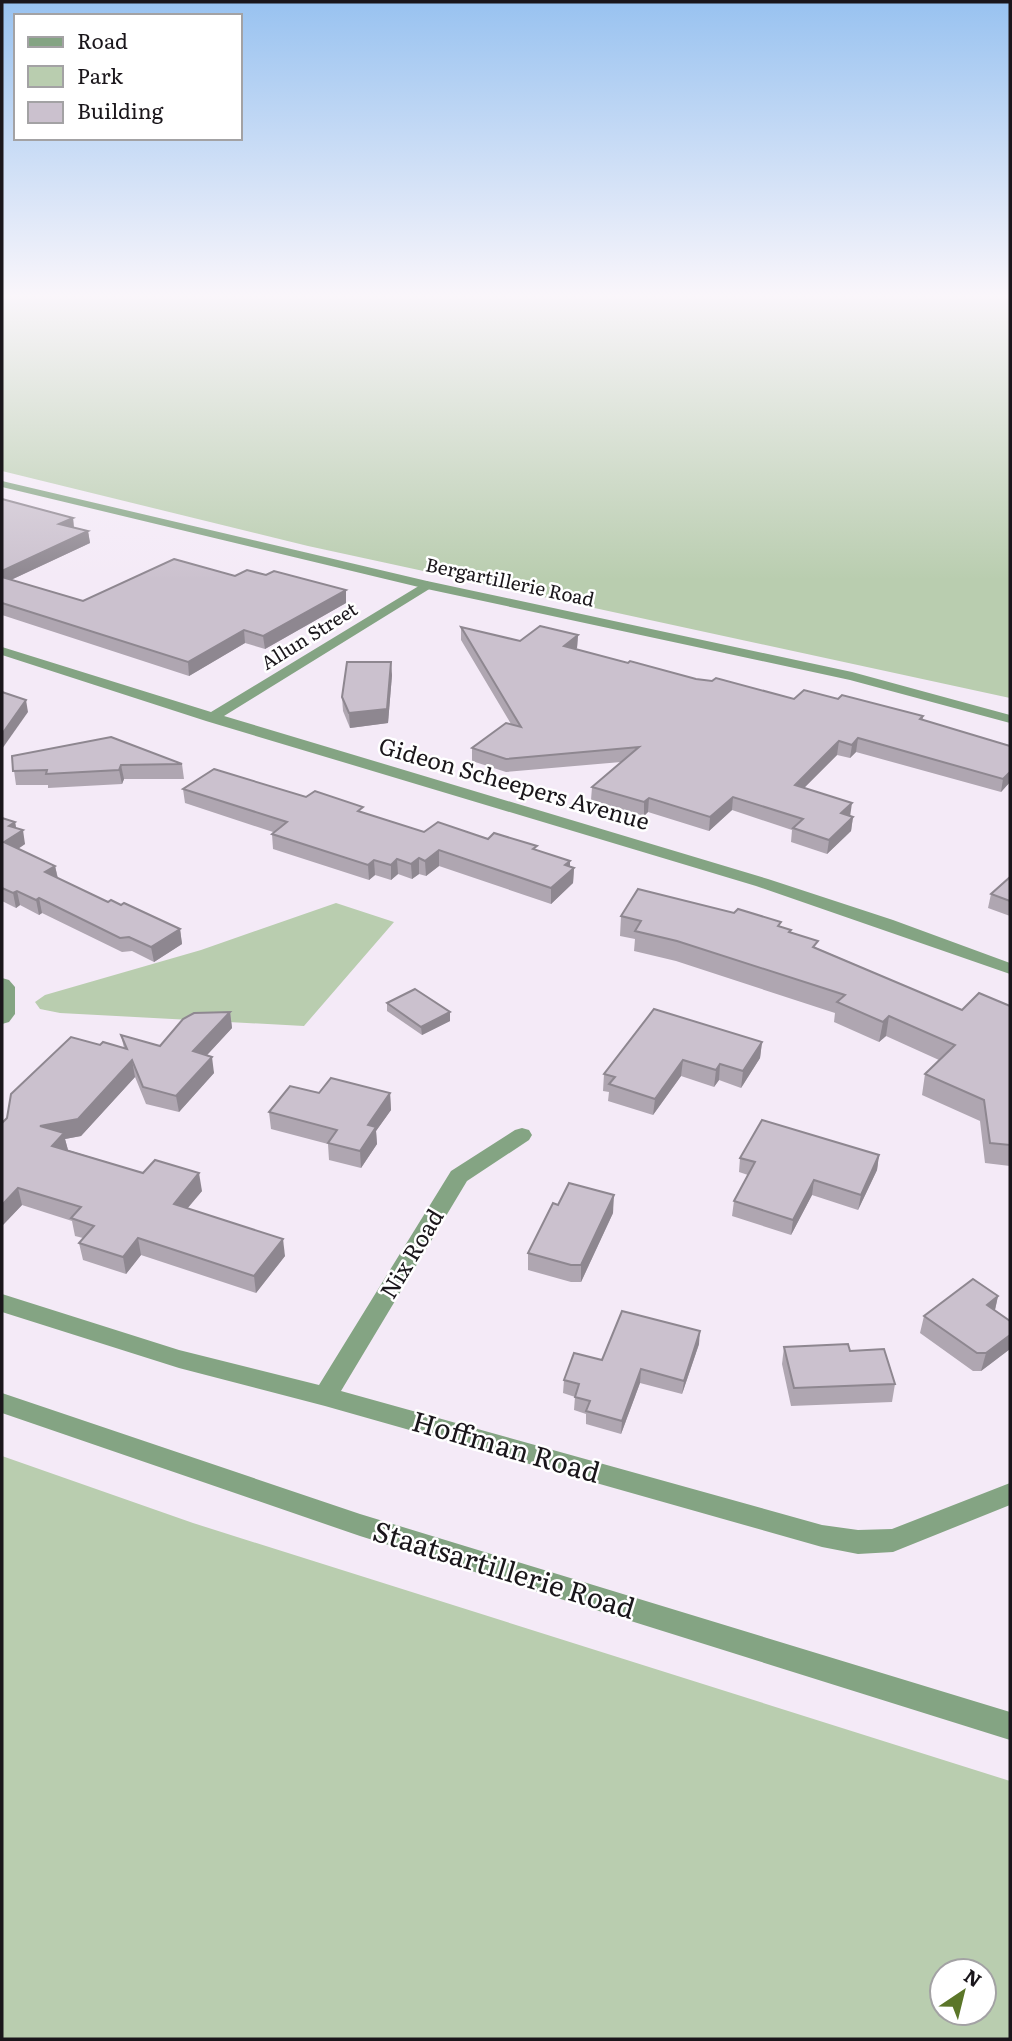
<svg xmlns="http://www.w3.org/2000/svg" width="1012" height="2041" viewBox="0 0 1012 2041" font-family="Literata,serif">
	<style>
		.green { fill: #b9cdaf; fill-rule: evenodd }
		.lines { fill: none; stroke-linecap: round; stroke-linejoin: round }
		.minor { fill: #84a483; fill-rule: evenodd }
		.tertiary { fill: #84a483; fill-rule: evenodd }
		.wall { fill: #afa6b1 }
		.shaded-wall { fill: #8e8790 }
		.building { fill: #cbc1ce; stroke: #8e8790; stroke-width: 2 }
		.labels { text-anchor: middle; stroke-width: 5; stroke-linejoin: round; paint-order: stroke }
		.far-street-label { font-size: 19px; fill: #1a161b; stroke: #fff }
		.street-label { font-size: 23px; fill: #1a161b; stroke: #fff }
		.near-street-label { font-size: 28px; fill: #1a161b; stroke: #fff }
	</style>
	<rect width="100%" height="100%" fill="#f4eaf7"/>
	<g class="green">
		<path d="M 2,294 L 1010,294 L 1010,698 L 308,546 L 2,471 Z"/>
		<path d="M 336,903 L 394,922 L 304,1026 L 60,1013 L 40,1009 L 35,1002 L 45,995 L 201,950 Z"/>
		<path d="M 2,1456 L 193,1523 L 1010,1781 L 1010,2039 L 2,2039 ZM 942,1971 L 984,1971 L 984,2013 L 942,2013 Z"/>
	</g>
	<g class="lines">
		<g class="minor">
			<path d="M 427,581 L 433,585 L 431,588 L 224,716 L 768,879 L 893,920 L 1010,963 L 1010,974 L 756,886 L 206,721 L 2,655 L 2,647 L 211,712 Z"/>
			<path d="M 2,978 L 9,980 L 15,987 L 15,1014 L 9,1022 L 2,1024 Z"/>
			<path d="M 522,1128 L 529,1130 L 532,1135 L 529,1140 L 467,1181 L 341,1391 L 822,1525 L 858,1530 L 892,1529 L 1010,1483 L 1010,1505 L 893,1552 L 858,1554 L 822,1547 L 325,1406 L 179,1368 L 2,1312 L 2,1294 L 179,1350 L 319,1385 L 451,1171 L 515,1130 Z"/>
		</g>
		<g class="tertiary">
			<path d="M 2,481 L 427,581 L 852,672 L 1010,715 L 1010,723 L 850,680 L 427,589 L 2,487 Z"/>
			<path d="M 2,1393 L 360,1514 L 1010,1712 L 1010,1740 L 360,1536 L 2,1413 Z"/>
		</g>
	</g>
	<g class="wall">
		<path d="M 2,499 L 73,518 L 74,528 L 88,531 L 90,543 L 11,580 L 83,601 L 235,576 L 346,603 L 265,649 L 245,643 L 189,676 L 2,615 Z"/>
		<path d="M 461,627 L 520,641 L 578,635 L 577,648 L 576,649 L 628,663 L 696,679 L 794,699 L 838,699 L 923,716 L 923,720 L 1010,746 L 1010,782 L 1001,792 L 856,752 L 850,758 L 837,755 L 804,788 L 853,817 L 851,831 L 827,854 L 791,842 L 792,830 L 732,810 L 709,831 L 648,812 L 644,816 L 591,800 L 592,787 L 621,762 L 506,772 L 472,761 L 472,748 L 511,724 L 461,640 Z"/>
		<path d="M 392,675 L 388,723 L 350,728 L 343,711 L 342,697 Z"/>
		<path d="M 12,756 L 182,764 L 184,779 L 124,779 L 122,784 L 48,788 L 48,785 L 16,785 Z"/>
		<path d="M 183,789 L 306,797 L 364,813 L 424,832 L 488,839 L 537,850 L 574,868 L 573,883 L 551,904 L 439,866 L 426,876 L 419,874 L 412,879 L 398,874 L 391,880 L 375,875 L 369,880 L 273,849 L 272,834 L 273,832 L 185,803 Z"/>
		<path d="M 2,818 L 15,822 L 16,828 L 25,844 L 18,849 L 55,866 L 58,878 L 108,902 L 121,905 L 180,929 L 182,944 L 154,962 L 132,951 L 122,952 L 42,913 L 39,915 L 20,905 L 16,908 L 2,901 Z"/>
		<path d="M 1010,877 L 1010,916 L 988,908 L 991,894 Z"/>
		<path d="M 621,916 L 781,927 L 817,948 L 962,1010 L 1010,1006 L 1010,1166 L 985,1163 L 980,1121 L 922,1095 L 925,1074 L 939,1060 L 886,1036 L 879,1042 L 834,1022 L 835,1013 L 676,961 L 634,951 L 635,939 L 620,936 Z"/>
		<path d="M 387,1003 L 450,1012 L 450,1021 L 422,1035 L 387,1011 Z"/>
		<path d="M 230,1012 L 232,1028 L 207,1055 L 214,1073 L 179,1112 L 146,1104 L 135,1077 L 81,1136 L 65,1139 L 68,1150 L 202,1191 L 187,1208 L 285,1256 L 256,1293 L 141,1255 L 126,1274 L 83,1260 L 79,1243 L 83,1238 L 75,1236 L 72,1221 L 22,1205 L 2,1226 L 2,1123 L 100,1045 L 124,1048 L 121,1035 L 160,1046 Z"/>
		<path d="M 762,1042 L 760,1058 L 741,1088 L 719,1080 L 714,1087 L 681,1076 L 653,1115 L 608,1101 L 609,1092 L 603,1091 L 604,1074 Z"/>
		<path d="M 319,1093 L 390,1093 L 391,1110 L 376,1131 L 377,1144 L 361,1168 L 329,1160 L 328,1144 L 271,1129 L 269,1112 Z"/>
		<path d="M 879,1155 L 877,1170 L 858,1210 L 812,1195 L 791,1235 L 732,1216 L 734,1201 L 748,1175 L 739,1172 L 740,1158 Z"/>
		<path d="M 613,1213 L 581,1282 L 571,1282 L 528,1270 L 528,1253 Z"/>
		<path d="M 998,1296 L 995,1310 L 1010,1321 L 1010,1349 L 981,1371 L 973,1371 L 920,1333 L 924,1316 Z"/>
		<path d="M 699,1344 L 682,1394 L 640,1383 L 621,1434 L 586,1424 L 586,1414 L 574,1410 L 575,1397 L 563,1393 L 564,1380 L 602,1360 Z"/>
		<path d="M 784,1347 L 850,1351 L 895,1384 L 892,1402 L 791,1406 L 782,1364 Z"/>
	</g>
	<g class="shaded-wall">
		<path d="M 73,518 L 74,530 L 59,524 Z"/>
		<path d="M 88,531 L 90,543 L 2,584 L 2,571 Z"/>
		<path d="M 346,590 L 346,603 L 265,649 L 263,636 Z"/>
		<path d="M 244,630 L 245,643 L 189,676 L 188,662 Z"/>
		<path d="M 578,635 L 577,648 L 564,658 L 564,646 Z"/>
		<path d="M 391,662 L 392,675 L 388,723 L 350,728 L 349,713 Z"/>
		<path d="M 26,700 L 28,712 L 2,749 L 2,734 Z"/>
		<path d="M 858,738 L 856,752 L 850,758 L 852,745 Z"/>
		<path d="M 839,741 L 837,755 L 793,799 L 795,785 Z"/>
		<path d="M 121,765 L 124,779 L 122,784 L 119,770 Z"/>
		<path d="M 1010,772 L 1010,782 L 1001,792 L 1003,779 Z"/>
		<path d="M 733,797 L 732,810 L 709,831 L 710,817 Z"/>
		<path d="M 649,798 L 648,812 L 644,816 L 644,802 Z"/>
		<path d="M 852,803 L 850,817 L 841,813 Z"/>
		<path d="M 853,817 L 851,831 L 827,854 L 829,840 Z"/>
		<path d="M 15,822 L 17,833 L 23,830 L 25,844 L 7,856 L 4,842 L 9,826 Z"/>
		<path d="M 439,850 L 439,866 L 426,876 L 425,861 Z"/>
		<path d="M 419,858 L 419,874 L 412,879 L 411,864 Z"/>
		<path d="M 397,859 L 398,874 L 391,880 L 391,865 Z"/>
		<path d="M 374,860 L 375,875 L 369,880 L 368,865 Z"/>
		<path d="M 570,861 L 570,871 L 574,868 L 573,883 L 551,904 L 551,888 L 565,865 Z"/>
		<path d="M 55,866 L 58,880 L 45,872 Z"/>
		<path d="M 17,891 L 20,905 L 16,908 L 13,893 Z"/>
		<path d="M 39,898 L 42,913 L 39,915 L 36,900 Z"/>
		<path d="M 180,929 L 182,944 L 154,962 L 151,947 Z"/>
		<path d="M 230,1012 L 232,1028 L 195,1068 L 193,1051 Z"/>
		<path d="M 450,1012 L 450,1021 L 422,1035 L 421,1027 Z"/>
		<path d="M 889,1016 L 886,1036 L 879,1042 L 883,1022 Z"/>
		<path d="M 762,1042 L 760,1058 L 741,1088 L 743,1071 Z"/>
		<path d="M 212,1057 L 214,1073 L 179,1112 L 176,1096 Z"/>
		<path d="M 132,1060 L 135,1077 L 81,1136 L 65,1139 L 68,1150 L 56,1163 L 40,1126 Z"/>
		<path d="M 683,1060 L 681,1076 L 653,1115 L 655,1099 Z"/>
		<path d="M 720,1064 L 719,1080 L 714,1087 L 716,1070 Z"/>
		<path d="M 390,1093 L 391,1110 L 376,1131 L 377,1144 L 361,1168 L 360,1151 L 368,1125 Z"/>
		<path d="M 879,1155 L 877,1170 L 858,1210 L 861,1195 Z"/>
		<path d="M 199,1173 L 202,1191 L 177,1221 L 174,1204 Z"/>
		<path d="M 814,1180 L 812,1195 L 791,1235 L 793,1220 Z"/>
		<path d="M 18,1188 L 22,1205 L 2,1226 L 2,1205 Z"/>
		<path d="M 614,1195 L 613,1213 L 581,1282 L 581,1265 Z"/>
		<path d="M 138,1238 L 141,1255 L 126,1274 L 123,1257 Z"/>
		<path d="M 283,1239 L 285,1256 L 256,1293 L 254,1276 Z"/>
		<path d="M 998,1296 L 994,1314 L 987,1305 Z"/>
		<path d="M 700,1331 L 699,1344 L 682,1394 L 684,1381 Z"/>
		<path d="M 1010,1335 L 1010,1349 L 981,1371 L 986,1353 Z"/>
		<path d="M 641,1369 L 640,1383 L 621,1434 L 622,1421 Z"/>
	</g>
	<g class="building">
		<path d="M 2,499 L 73,518 L 59,524 L 88,531 L 2,571 Z"/>
		<path d="M 174,559 L 235,576 L 247,570 L 266,575 L 274,571 L 346,590 L 263,636 L 244,630 L 188,662 L 2,603 L 2,577 L 83,601 Z"/>
		<path d="M 540,626 L 578,635 L 564,646 L 628,663 L 630,661 L 696,679 L 712,681 L 716,678 L 794,699 L 804,690 L 838,699 L 842,695 L 923,716 L 920,719 L 1010,746 L 1010,772 L 1003,779 L 858,738 L 852,745 L 839,741 L 795,785 L 852,803 L 841,813 L 853,817 L 829,840 L 793,828 L 803,819 L 733,797 L 710,817 L 649,798 L 644,802 L 592,787 L 639,747 L 506,759 L 472,748 L 506,723 L 521,727 L 461,627 L 520,641 Z"/>
		<path d="M 347,662 L 391,662 L 387,709 L 349,713 L 342,697 Z"/>
		<path d="M 2,692 L 26,700 L 2,734 Z"/>
		<path d="M 111,737 L 182,764 L 121,765 L 119,770 L 46,774 L 47,770 L 13,771 L 12,756 Z"/>
		<path d="M 214,769 L 306,797 L 315,791 L 363,807 L 358,811 L 424,832 L 438,822 L 488,839 L 494,833 L 537,846 L 533,849 L 570,861 L 565,865 L 574,868 L 551,888 L 439,850 L 425,861 L 419,858 L 411,864 L 397,859 L 391,865 L 374,860 L 368,865 L 272,834 L 287,822 L 183,789 Z"/>
		<path d="M 2,818 L 15,822 L 9,826 L 23,830 L 4,842 L 55,866 L 45,872 L 108,902 L 111,900 L 121,905 L 124,903 L 180,929 L 151,947 L 129,937 L 120,938 L 39,898 L 36,900 L 17,891 L 13,893 L 2,888 Z"/>
		<path d="M 1010,877 L 1010,901 L 991,894 Z"/>
		<path d="M 638,889 L 734,913 L 738,909 L 781,922 L 778,926 L 791,930 L 789,932 L 818,941 L 813,947 L 962,1010 L 979,993 L 1010,1006 L 1010,1145 L 990,1143 L 984,1100 L 925,1074 L 955,1045 L 889,1016 L 883,1022 L 837,1002 L 845,995 L 677,941 L 635,931 L 641,921 L 621,916 Z"/>
		<path d="M 415,989 L 450,1012 L 421,1027 L 387,1003 Z"/>
		<path d="M 654,1009 L 762,1042 L 743,1071 L 720,1064 L 716,1070 L 683,1060 L 655,1099 L 609,1084 L 615,1077 L 604,1074 Z"/>
		<path d="M 230,1012 L 193,1051 L 212,1057 L 176,1096 L 143,1087 L 132,1060 L 78,1119 L 40,1126 L 64,1133 L 52,1146 L 143,1173 L 155,1160 L 199,1173 L 174,1204 L 283,1239 L 254,1276 L 138,1238 L 123,1257 L 79,1243 L 94,1226 L 71,1218 L 81,1207 L 18,1188 L 2,1205 L 2,1123 L 7,1118 L 11,1094 L 71,1037 L 100,1045 L 103,1042 L 127,1049 L 121,1035 L 160,1046 L 183,1019 L 194,1013 Z"/>
		<path d="M 331,1078 L 390,1093 L 368,1125 L 376,1127 L 360,1151 L 328,1143 L 337,1130 L 269,1112 L 290,1086 L 319,1093 Z"/>
		<path d="M 762,1120 L 879,1155 L 861,1195 L 814,1180 L 793,1220 L 734,1201 L 755,1162 L 740,1158 Z"/>
		<path d="M 569,1183 L 614,1195 L 581,1265 L 571,1265 L 528,1253 L 553,1203 L 558,1205 Z"/>
		<path d="M 973,1279 L 998,1296 L 987,1305 L 1010,1321 L 1010,1335 L 986,1353 L 977,1353 L 924,1316 Z"/>
		<path d="M 622,1311 L 700,1331 L 684,1381 L 641,1369 L 622,1421 L 586,1411 L 590,1401 L 575,1397 L 579,1384 L 564,1380 L 574,1353 L 602,1360 Z"/>
		<path d="M 848,1344 L 850,1351 L 884,1349 L 895,1384 L 794,1388 L 784,1347 Z"/>
	</g>
	<linearGradient id="sky" x2="0" y2="1"><stop stop-color="#98c2f0"/><stop offset="0.51" stop-color="#faf6fb"/><stop offset="1" stop-color="#faf6fb" stop-opacity="0"/></linearGradient>
	<rect width="1012" height="580" fill="url(#sky)"/>
	<g class="labels">
		<g class="far-street-label">
			<text transform="translate(510 582) rotate(12)" y="7">Bergartillerie Road</text>
			<text transform="translate(309 636) rotate(-32)" y="7">Allun Street</text>
		</g>
		<g class="street-label">
			<text transform="translate(514 784) rotate(16)" y="8">Gideon Scheepers Avenue</text>
			<text transform="translate(412 1254) rotate(-59)" y="8">Nix Road</text>
		</g>
		<g class="near-street-label">
			<text transform="translate(506 1447) rotate(16)" y="10">Hoffman Road</text>
			<text transform="translate(504 1570) rotate(17)" y="10">Staatsartillerie Road</text>
		</g>
	</g>
	<rect width="1012" height="2041" fill="none" stroke="#1a161b" stroke-width="7"/>
	<rect x="14" y="14" width="228" height="126" fill="#ffffff" stroke="#a3a2a4" stroke-width="2"/>
	<rect x="28" y="37" width="35" height="10" fill="#84a483" stroke="#a3a2a4" stroke-width="2"/>
	<text x="77" y="49" font-size="21" fill="#1a161b">Road</text>
	<rect x="28" y="66" width="35" height="21" fill="#b9cdaf" stroke="#a3a2a4" stroke-width="2"/>
	<text x="77" y="84" font-size="21" fill="#1a161b">Park</text>
	<rect x="28" y="102" width="35" height="21" fill="#cbc1ce" stroke="#a3a2a4" stroke-width="2"/>
	<text x="77" y="119" font-size="21" fill="#1a161b">Building</text>
	<g transform="translate(963 1992) rotate(35)"><circle r="33" fill="#ffffff" stroke="#a3a2a4" stroke-width="2"/>
	<path d="M0-5L12 26L0 18L-12 26Z" fill="#5b7629"/>
	<text y="-10" font-size="19" font-weight="bold" text-anchor="middle" fill="#1a161b">N</text>
	</g>
</svg>
